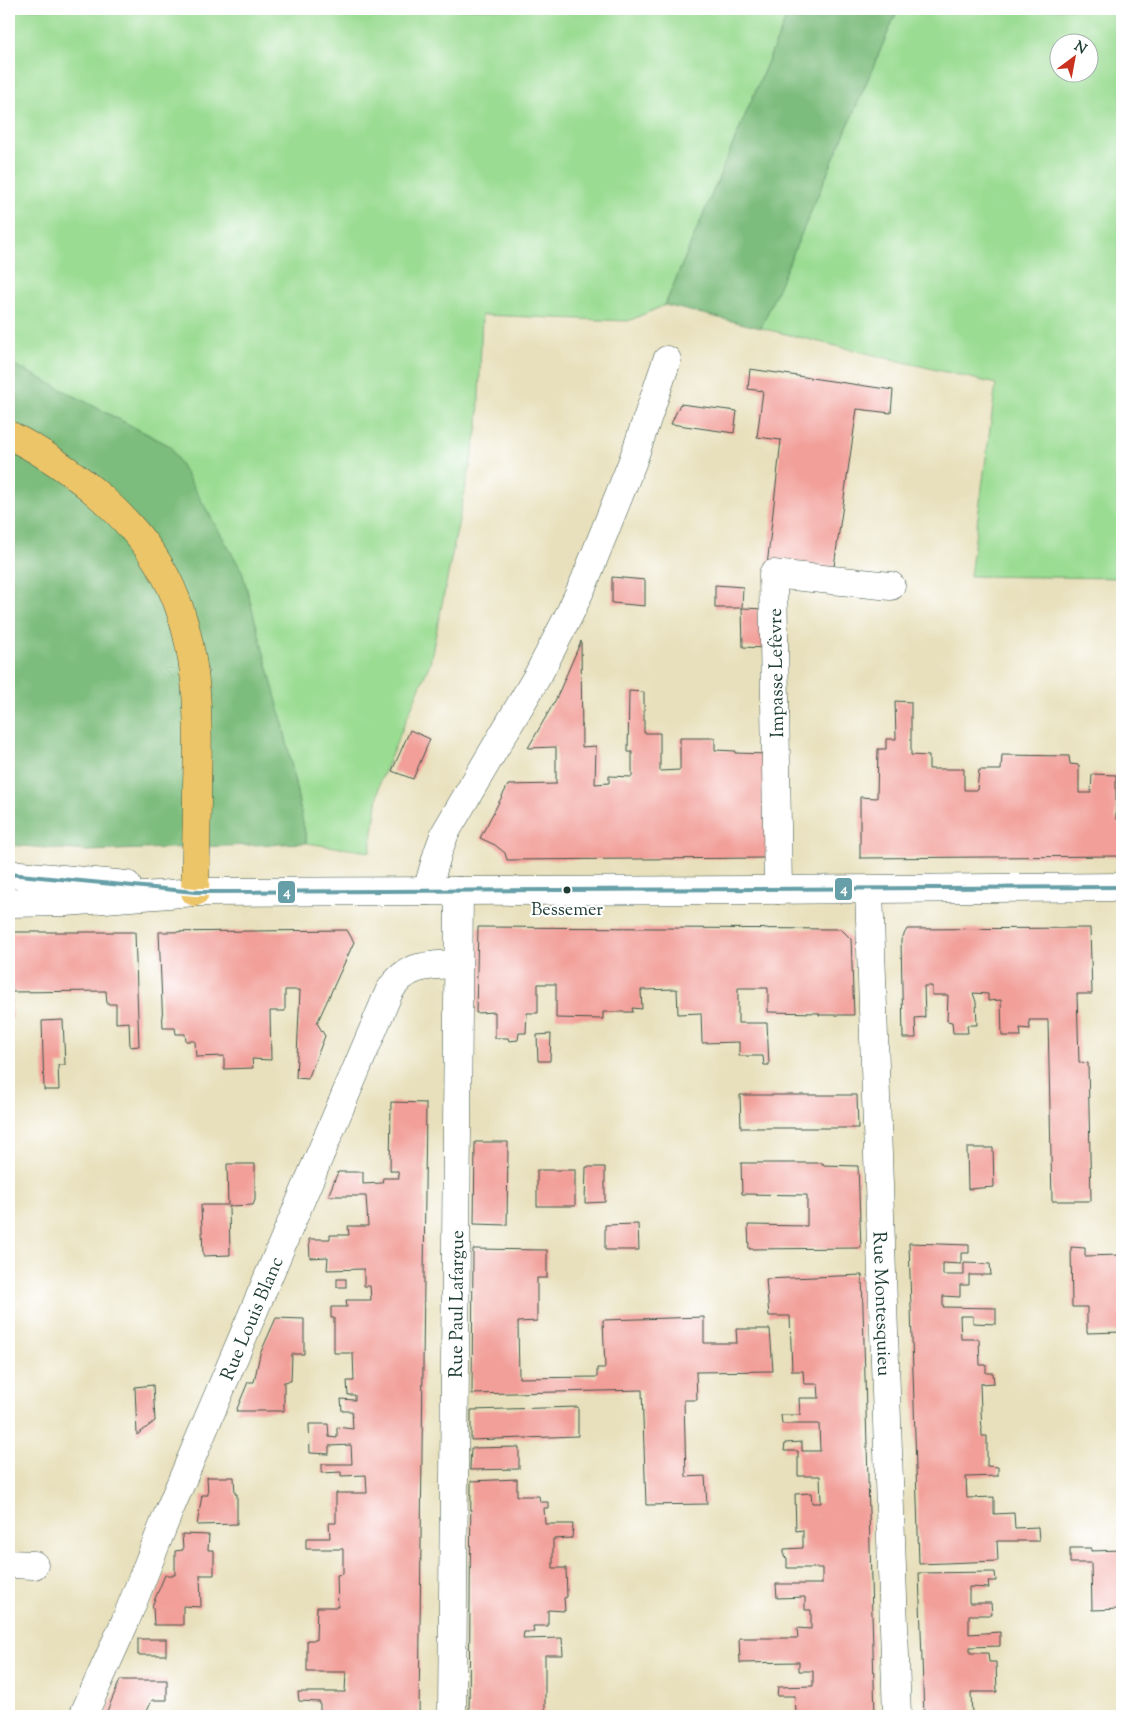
<svg xmlns="http://www.w3.org/2000/svg" width="1131" height="1725" viewBox="0 0 1131 1725" font-family="'Sorts Mill Goudy',serif">
	<style>
		.green { fill: #9adc92; stroke: #5c8c63; fill-rule: evenodd }
		.forest { fill: #7bbc7c; stroke: #4d7c58 }
		.building { fill: #f29f99 }
		.lines { fill: none; stroke-linecap: round; stroke-linejoin: round }
		.minor-casing { stroke: #3d5548; stroke-width: 29 }
		.highway-casing { stroke: #3d5548; stroke-width: 29 }
		.minor { stroke: #fff; stroke-width: 28 }
		.highway { stroke: #edc569; stroke-width: 28 }
		.bus-1-casing { stroke: #fff; stroke-width: 8 }
		.bus-1 { stroke: #669fa7; stroke-width: 4 }
		.bus-dot { fill: #1f3d34; stroke: #fff; stroke-width: 2 }
		.labels { text-anchor: middle; stroke-width: 4.5; stroke-linejoin: round; paint-order: stroke }
		.bus-label { font-size: 18px; fill: #1f3d34; stroke: #fff }
		.street-label { font-size: 19px; fill: #1f3d34; stroke: #fff }
		.line-badge { stroke: #fff; stroke-width: 2 }
		.badge-label { font-size: 14px; text-anchor: middle; font-weight: bold; fill: #fff }
	</style>
	<rect width="100%" height="100%" fill="#fff"/>
	<filter id="ink" filterUnits="userSpaceOnUse"><feTurbulence type="fractalNoise" baseFrequency=".02" numOctaves="2"/><feDisplacementMap in="SourceGraphic" scale="10" xChannelSelector="R" yChannelSelector="G"/><feConvolveMatrix kernelMatrix="1 2 1 2 8 2 1 2 1" color-interpolation-filters="sRGB"/></filter>
	<filter id="wash" filterUnits="userSpaceOnUse"><feTurbulence type="fractalNoise" baseFrequency=".0096" numOctaves="4" result="noise"/><feDisplacementMap in="SourceGraphic" scale="20" xChannelSelector="R" yChannelSelector="G"/><feGaussianBlur stdDeviation="1.12" result="paint"/><feColorMatrix in="noise" values="0 0 0 0 0 0 0 0 0 0 0 0 0 0 0 0 0 1.4 0 .05"/><feComposite in="paint" operator="in"/></filter>
	<g filter="url(#wash)">
		<rect width="100%" height="100%" fill="#e8e0bc"/>
		<g class="green">
			<path d="M 9,9 L 790,9 L 665,305 L 628,321 L 482,315 L 478,426 L 430,663 L 380,782 L 370,852 L 307,843 L 284,728 L 170,446 L 9,362 Z"/>
			<path d="M 898,9 L 1122,9 L 1122,578 L 970,576 L 996,384 L 761,328 ZM 1058,42 L 1088,42 L 1088,72 L 1058,72 Z"/>
		</g>
		<g class="forest">
			<path d="M 790,9 L 898,9 L 761,328 L 665,305 Z"/>
			<path d="M 9,362 L 170,446 L 242,571 L 284,728 L 307,843 L 87,851 L 9,845 Z"/>
		</g>
		<g id="blocks">
			<g class="building">
				<path d="M 750,369 L 893,390 L 891,413 L 857,409 L 833,573 L 767,566 L 781,440 L 757,437 L 763,391 L 748,389 Z"/>
				<path d="M 680,404 L 737,411 L 734,433 L 671,424 Z"/>
				<path d="M 612,577 L 645,580 L 645,606 L 612,603 Z"/>
				<path d="M 715,585 L 743,587 L 742,608 L 715,608 Z"/>
				<path d="M 742,608 L 766,609 L 766,648 L 743,647 Z"/>
				<path d="M 581,641 L 582,747 L 596,746 L 595,784 L 609,783 L 609,776 L 632,777 L 632,752 L 628,752 L 629,691 L 644,692 L 644,733 L 660,733 L 660,771 L 680,770 L 680,738 L 715,738 L 715,750 L 736,751 L 735,753 L 767,754 L 768,858 L 507,860 L 505,853 L 495,845 L 480,838 L 508,785 L 556,784 L 556,747 L 528,748 L 556,699 Z"/>
				<path d="M 895,701 L 911,702 L 911,755 L 929,756 L 929,769 L 964,769 L 964,790 L 977,790 L 979,770 L 1001,770 L 1002,755 L 1069,756 L 1070,764 L 1079,765 L 1079,793 L 1091,793 L 1092,774 L 1116,775 L 1116,819 L 1122,819 L 1122,856 L 860,858 L 860,797 L 877,798 L 878,749 L 886,749 L 886,739 L 896,739 Z"/>
				<path d="M 410,730 L 430,739 L 413,779 L 392,771 Z"/>
				<path d="M 478,927 L 841,929 L 851,939 L 854,1015 L 819,1015 L 819,1013 L 768,1012 L 768,988 L 738,988 L 738,1023 L 767,1023 L 769,1065 L 764,1065 L 763,1056 L 739,1056 L 739,1042 L 702,1043 L 701,1013 L 678,1014 L 677,989 L 641,990 L 642,1009 L 632,1008 L 633,1012 L 603,1012 L 603,1019 L 556,1018 L 556,984 L 538,984 L 538,1013 L 527,1013 L 526,1033 L 519,1033 L 518,1040 L 509,1041 L 508,1038 L 495,1038 L 495,1012 L 476,1013 Z"/>
				<path d="M 1119,927 L 1122,927 L 1122,992 L 1121,992 Z"/>
				<path d="M 1090,928 L 1092,994 L 1077,994 L 1079,1062 L 1088,1063 L 1091,1201 L 1052,1201 L 1048,1020 L 1029,1020 L 1030,1029 L 1020,1028 L 1021,1036 L 1002,1036 L 1001,1000 L 988,1001 L 988,994 L 973,993 L 976,1002 L 977,1025 L 967,1025 L 968,1033 L 953,1033 L 952,1022 L 947,1021 L 948,995 L 932,995 L 932,986 L 924,986 L 925,1017 L 915,1018 L 916,1038 L 903,1038 L 901,940 L 907,929 Z"/>
				<path d="M 347,930 L 354,942 L 317,1023 L 325,1036 L 308,1079 L 296,1078 L 300,990 L 285,990 L 285,1011 L 270,1011 L 271,1060 L 252,1059 L 253,1068 L 224,1069 L 224,1056 L 196,1057 L 195,1041 L 186,1041 L 185,1034 L 176,1034 L 175,1028 L 163,1028 L 159,932 Z"/>
				<path d="M 9,932 L 135,932 L 139,1046 L 130,1047 L 129,1022 L 116,1023 L 116,1004 L 107,1004 L 106,991 L 11,992 L 13,1019 L 9,1020 Z"/>
				<path d="M 63,1020 L 65,1065 L 58,1065 L 59,1090 L 44,1090 L 42,1021 Z"/>
				<path d="M 551,1034 L 550,1061 L 538,1061 L 537,1035 Z"/>
				<path d="M 740,1095 L 857,1095 L 858,1128 L 741,1128 Z"/>
				<path d="M 391,1102 L 426,1103 L 419,1716 L 320,1716 L 320,1702 L 299,1701 L 298,1692 L 345,1692 L 346,1672 L 307,1672 L 307,1640 L 316,1640 L 317,1607 L 338,1607 L 337,1575 L 343,1574 L 343,1549 L 306,1549 L 306,1538 L 330,1538 L 329,1523 L 336,1523 L 336,1493 L 367,1493 L 366,1475 L 341,1476 L 341,1472 L 322,1473 L 322,1464 L 352,1464 L 351,1445 L 329,1446 L 329,1454 L 310,1453 L 309,1424 L 328,1424 L 329,1437 L 337,1438 L 337,1427 L 353,1429 L 352,1411 L 342,1411 L 341,1399 L 355,1400 L 355,1395 L 348,1395 L 347,1381 L 354,1381 L 353,1353 L 334,1353 L 334,1318 L 331,1318 L 331,1307 L 347,1307 L 346,1300 L 371,1300 L 370,1286 L 364,1286 L 364,1269 L 327,1270 L 328,1257 L 310,1258 L 309,1239 L 330,1239 L 330,1235 L 349,1235 L 348,1226 L 368,1226 L 366,1196 L 328,1196 L 338,1172 L 363,1172 L 363,1184 L 382,1183 L 383,1178 L 399,1178 L 398,1171 L 390,1171 Z"/>
				<path d="M 475,1142 L 508,1142 L 507,1225 L 474,1224 Z"/>
				<path d="M 967,1148 L 993,1148 L 994,1187 L 968,1189 Z"/>
				<path d="M 741,1163 L 823,1163 L 823,1165 L 858,1166 L 861,1248 L 749,1249 L 748,1225 L 807,1226 L 807,1195 L 742,1194 Z"/>
				<path d="M 227,1164 L 255,1164 L 255,1200 L 253,1205 L 229,1206 L 230,1255 L 203,1256 L 201,1205 L 228,1205 Z"/>
				<path d="M 586,1167 L 605,1167 L 605,1202 L 585,1203 Z"/>
				<rect x="537" y="1170" width="38" height="36"/>
				<path d="M 638,1224 L 639,1250 L 605,1250 L 605,1225 Z"/>
				<path d="M 909,1243 L 969,1245 L 969,1253 L 961,1253 L 961,1264 L 943,1263 L 943,1275 L 964,1275 L 964,1263 L 990,1264 L 991,1275 L 969,1275 L 969,1285 L 960,1285 L 960,1297 L 943,1296 L 943,1307 L 996,1308 L 996,1324 L 973,1323 L 973,1316 L 960,1316 L 961,1339 L 979,1339 L 980,1365 L 986,1365 L 986,1373 L 993,1373 L 994,1383 L 980,1384 L 982,1436 L 987,1436 L 987,1466 L 998,1467 L 998,1476 L 966,1477 L 967,1498 L 994,1497 L 994,1514 L 1014,1513 L 1015,1528 L 1038,1527 L 1039,1541 L 997,1541 L 998,1561 L 919,1564 Z"/>
				<path d="M 1071,1247 L 1085,1248 L 1085,1256 L 1122,1255 L 1122,1332 L 1087,1333 L 1087,1307 L 1072,1307 Z"/>
				<path d="M 473,1249 L 547,1250 L 547,1278 L 537,1278 L 537,1321 L 518,1322 L 519,1378 L 597,1377 L 597,1368 L 605,1368 L 603,1320 L 704,1317 L 704,1343 L 737,1343 L 736,1329 L 770,1329 L 773,1371 L 696,1372 L 697,1400 L 684,1400 L 686,1477 L 705,1476 L 707,1504 L 646,1505 L 642,1390 L 472,1394 Z"/>
				<path d="M 862,1275 L 875,1716 L 779,1716 L 779,1713 L 796,1713 L 795,1696 L 777,1696 L 778,1687 L 813,1686 L 813,1671 L 799,1671 L 799,1662 L 740,1663 L 739,1638 L 798,1638 L 797,1628 L 811,1629 L 811,1610 L 805,1610 L 805,1597 L 777,1598 L 776,1584 L 822,1584 L 822,1568 L 787,1568 L 787,1558 L 784,1557 L 784,1549 L 803,1548 L 803,1530 L 796,1531 L 795,1494 L 811,1493 L 812,1503 L 821,1503 L 820,1476 L 798,1476 L 798,1451 L 784,1451 L 785,1443 L 802,1442 L 802,1451 L 820,1451 L 819,1424 L 782,1424 L 781,1415 L 800,1415 L 799,1398 L 819,1398 L 818,1384 L 804,1384 L 803,1371 L 792,1371 L 790,1316 L 769,1316 L 766,1279 Z"/>
				<rect x="337" y="1279" width="9" height="8"/>
				<path d="M 276,1318 L 304,1319 L 304,1354 L 292,1354 L 291,1381 L 284,1382 L 284,1411 L 236,1411 L 248,1382 L 254,1382 L 260,1354 Z"/>
				<path d="M 153,1385 L 155,1421 L 137,1435 L 135,1387 Z"/>
				<path d="M 578,1407 L 578,1436 L 471,1440 L 471,1410 Z"/>
				<path d="M 519,1447 L 519,1469 L 470,1470 L 471,1448 Z"/>
				<path d="M 207,1477 L 234,1477 L 235,1494 L 237,1494 L 237,1524 L 197,1525 L 202,1495 L 208,1495 Z"/>
				<path d="M 517,1479 L 517,1496 L 539,1496 L 540,1502 L 548,1502 L 548,1508 L 544,1508 L 545,1524 L 573,1524 L 572,1538 L 553,1539 L 553,1568 L 566,1568 L 567,1597 L 564,1598 L 565,1611 L 548,1610 L 548,1626 L 533,1626 L 534,1632 L 524,1632 L 523,1639 L 562,1638 L 563,1655 L 545,1655 L 545,1716 L 469,1716 L 471,1481 Z"/>
				<path d="M 182,1534 L 209,1535 L 208,1550 L 214,1550 L 214,1575 L 200,1575 L 201,1607 L 183,1606 L 183,1625 L 154,1625 L 153,1607 L 152,1606 L 165,1575 L 175,1575 L 175,1551 L 183,1550 Z"/>
				<path d="M 1070,1548 L 1091,1548 L 1091,1551 L 1122,1550 L 1122,1609 L 1092,1610 L 1091,1563 L 1070,1563 Z"/>
				<path d="M 995,1572 L 996,1581 L 988,1581 L 989,1588 L 969,1587 L 969,1603 L 991,1603 L 992,1615 L 969,1615 L 969,1634 L 1000,1632 L 1000,1646 L 970,1647 L 970,1653 L 988,1653 L 989,1662 L 996,1662 L 997,1692 L 971,1692 L 972,1716 L 924,1716 L 919,1573 Z"/>
				<rect x="138" y="1639" width="28" height="16"/>
				<path d="M 120,1680 L 167,1680 L 167,1700 L 152,1700 L 145,1716 L 105,1716 Z"/>
			</g>
		</g>
	</g>
	<g filter="url(#ink)">
		<use href="#blocks" fill-opacity="0" stroke="#3d5548" stroke-width="1"/>
		<g class="lines">
			<g class="minor-casing">
				<g id="minor">
					<path d="M 9,874 L 127,885"/>
					<path d="M 778,890 L 773,574 L 891,586"/>
					<path id="s1" d="M 869,890 L 897,1716"/>
					<path d="M 427,891 L 438,852 L 445,833 L 538,675 L 570,613 L 585,580 L 632,463 L 667,360"/>
					<path d="M 9,903 L 66,902 L 195,892 L 760,890 L 1122,887"/>
					<path d="M 9,1564 L 34,1565"/>
					<path id="s2" d="M 83,1716 L 125,1622 L 169,1511 L 389,992 C 405,964 429,965 458,964"/>
					<path id="s3" d="M 452,1716 L 459,891"/>
				</g>
			</g>
			<g class="highway-casing">
				<path id="highway" d="M 9,435 C 43,452 74,473 103,499 C 133,526 161,560 176,599 C 199,659 199,722 197,785 C 197,821 196,856 195,892"/>
			</g>
			<use href="#minor" class="minor"/>
			<use href="#highway" class="highway"/>
			<g class="bus-1-casing">
				<path id="bus-1" d="M 9,874 L 195,892 L 1122,887"/>
			</g>
			<use href="#bus-1" class="bus-1"/>
		</g>
	</g>
	<circle class="bus-dot" cx="567" cy="890" r="4.5"/>
	<g class="labels">
		<g class="bus-label">
			<text x="567" y="915">Bessemer</text>
		</g>
		<g class="street-label">
			<text transform="translate(775 673) rotate(-91)" y="7">Impasse Lefèvre</text>
			<text dy="7" stroke="none"><textPath href="#s1" startOffset="414">Rue Montesquieu</textPath></text>
			<text dy="7" stroke="none"><textPath href="#s3" startOffset="412">Rue Paul Lafargue</textPath></text>
			<text dy="7" stroke="none"><textPath href="#s2" startOffset="432">Rue Louis Blanc</textPath></text>
		</g>
	</g>
	<g class="line-badge">
		<rect x="834" y="877" width="19" height="24" rx="5" fill="#669fa7"/>
		<rect x="277" y="880" width="19" height="24" rx="5" fill="#669fa7"/>
	</g>
	<g class="badge-label">
		<text x="844" y="893">4</text>
		<text x="287" y="896">4</text>
	</g>
	<rect width="1131" height="1725" fill="none" stroke="#fff" stroke-width="30"/>
	<g transform="translate(1074 58) rotate(32)"><circle r="24" fill="#ffffff" stroke="#a5b1ae"/>
	<path d="M0-4L9 19L0 12L-9 19Z" fill="#c8321e"/>
	<text y="-8" font-size="14" font-weight="bold" text-anchor="middle" fill="#1f3d34">N</text>
	</g>
</svg>
